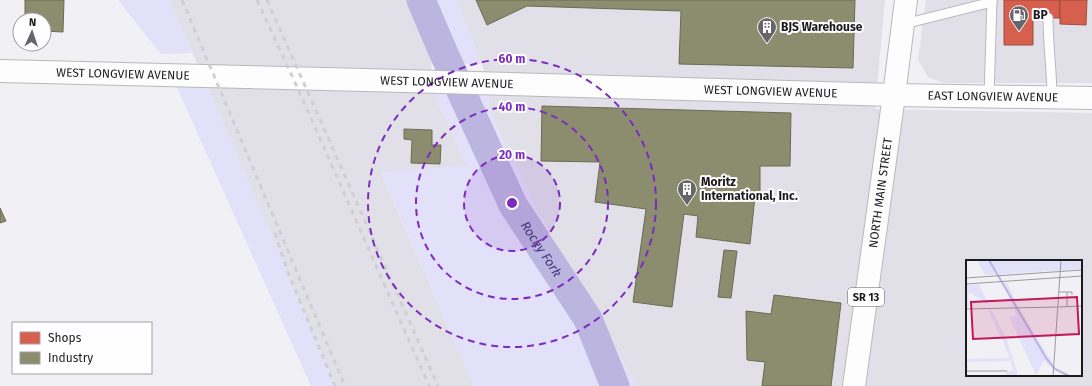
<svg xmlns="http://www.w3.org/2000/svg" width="1092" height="386" viewBox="0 0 1092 386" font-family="'Fira Sans',sans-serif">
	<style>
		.built { fill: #e1e0e9; fill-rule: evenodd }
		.green { fill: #e3e0fa }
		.shops { fill: #d6604d; stroke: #9e4b3f }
		.industry { fill: #8c8c6e; stroke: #6a6a56 }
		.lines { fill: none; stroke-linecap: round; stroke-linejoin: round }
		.river { stroke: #bbb5df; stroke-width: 29 }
		.lane-casing { stroke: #b9b9bc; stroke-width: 11 }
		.secondary-casing { stroke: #b9b9bc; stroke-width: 24 }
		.primary-casing { stroke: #b9b9bc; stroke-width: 24 }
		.highway-casing { stroke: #b9b9bc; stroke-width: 24 }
		.lane { stroke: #fdfdfe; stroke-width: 9 }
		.secondary { stroke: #fdfdfe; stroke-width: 22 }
		.primary { stroke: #fdfdfe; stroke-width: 22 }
		.highway { stroke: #fdfdfe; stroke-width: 22 }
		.rail { stroke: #d0d0d1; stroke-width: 3; stroke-dasharray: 5 5; stroke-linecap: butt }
		.ring { fill: none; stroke: #7b2cbf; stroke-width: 2; stroke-dasharray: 7 5 }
		.labels { text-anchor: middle; stroke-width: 4; stroke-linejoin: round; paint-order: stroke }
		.shield { fill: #fefdff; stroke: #5f5e61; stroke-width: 1 }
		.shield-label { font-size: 11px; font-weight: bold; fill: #1b1a1d }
		.poi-label { font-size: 12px; font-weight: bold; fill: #1b1a1d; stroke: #fefdff; text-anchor: start }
		.street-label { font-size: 12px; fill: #1b1a1d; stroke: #fefdff }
		.water-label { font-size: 13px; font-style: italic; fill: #46367b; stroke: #fefdff }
		.inset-river { fill: none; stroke: #bbb5df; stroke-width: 2 }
		.inset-road { fill: none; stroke: #9b9a9f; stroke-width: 1 }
		.view { fill: #c2185b; fill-opacity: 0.15; stroke: #c2185b; stroke-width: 2 }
		.inset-edge { fill: none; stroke: #1b1a1d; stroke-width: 2 }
		.centre { fill: #7b2cbf; stroke: #fefdff; stroke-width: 2 }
		.ring-label { font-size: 12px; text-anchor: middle; font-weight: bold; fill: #7b2cbf; stroke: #fefdff; stroke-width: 4; stroke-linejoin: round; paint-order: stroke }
	</style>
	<rect width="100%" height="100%" fill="#f1f0f5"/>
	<g class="built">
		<path d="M 169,0 L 409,0 L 422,24 L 432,48 L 431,87 L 467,166 L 381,173 L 474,386 L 336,386 L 204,79 Z"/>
		<path d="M 456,0 L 885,0 L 875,109 L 1092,113 L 1092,386 L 637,386 L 538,212 L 489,109 L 488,89 L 482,64 ZM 967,261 L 1081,261 L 1081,375 L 967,375 Z"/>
		<path d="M 926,0 L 1092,0 L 1092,83 L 943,83 L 928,77 L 918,60 Z"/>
	</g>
	<g class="green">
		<path d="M 118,0 L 169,0 L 192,53 L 161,54 Z"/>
		<path d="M 409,0 L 456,0 L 482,64 L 432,64 L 432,48 L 422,24 Z"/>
		<path d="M 204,79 L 336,386 L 311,386 L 174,81 Z"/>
		<path d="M 431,87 L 488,89 L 489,109 L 538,212 L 637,386 L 474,386 L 381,172 L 467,166 Z"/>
	</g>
	<g class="shops">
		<path d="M 1004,0 L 1060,0 L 1060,18 L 1033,18 L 1033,45 L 1004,45 Z"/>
		<path d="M 1060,0 L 1087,0 L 1086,25 L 1060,24 Z"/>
	</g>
	<g class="industry">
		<path d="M 25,0 L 64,0 L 63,32 L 44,31 L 44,20 L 25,20 Z"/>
		<path d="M 476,0 L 855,0 L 853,68 L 679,64 L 681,11 L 527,6 L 487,25 Z"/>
		<path d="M 542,106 L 791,113 L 790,166 L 760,166 L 760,197 L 755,196 L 750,244 L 696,237 L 698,216 L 684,214 L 672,307 L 633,302 L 646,209 L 595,202 L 600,162 L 541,161 Z"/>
		<path d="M 404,129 L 432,130 L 432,145 L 441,145 L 440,164 L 411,163 L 412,140 L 404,139 Z"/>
		<path d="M 0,208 L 6,221 L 0,223 Z"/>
		<path d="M 724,250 L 737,251 L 731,298 L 718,297 Z"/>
		<path d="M 774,295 L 841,303 L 831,386 L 762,386 L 765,362 L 747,360 L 746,311 L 771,314 Z"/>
	</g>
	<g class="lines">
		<path class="river" id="s1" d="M 421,0 L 444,54 L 513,205 L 588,319 L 615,386"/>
		<g class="lane-casing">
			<g id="lane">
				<path d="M 1048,18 C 1048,45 1052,71 1052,98"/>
				<path d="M 904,24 L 992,2"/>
				<path d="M 989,97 L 992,0"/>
			</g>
		</g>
		<g class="secondary-casing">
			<g id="secondary">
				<path id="s2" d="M 0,71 L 405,81 L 894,95"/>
			</g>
		</g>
		<g class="primary-casing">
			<g id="primary">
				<path id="s3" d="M 894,95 L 1092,98"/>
			</g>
		</g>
		<g class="highway-casing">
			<g id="highway">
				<path id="s4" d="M 854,386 L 894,95 L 906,0"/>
			</g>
		</g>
		<use href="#lane" class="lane"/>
		<use href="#secondary" class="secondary"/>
		<use href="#primary" class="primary"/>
		<use href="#highway" class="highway"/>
		<g class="rail">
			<path d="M 182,0 L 345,386"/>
			<path d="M 257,0 L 303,100 L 429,386"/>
			<path d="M 267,0 L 438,386"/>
			<path d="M 275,233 L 287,270 L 335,386"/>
		</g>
	</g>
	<circle cx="512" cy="203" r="48" fill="#7b2cbf" fill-opacity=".12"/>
	<g class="ring">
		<circle cx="512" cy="203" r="48"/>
		<circle cx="512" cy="203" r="96"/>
		<circle cx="512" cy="203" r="144"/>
	</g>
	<defs>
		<g id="fuel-pin" transform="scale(1)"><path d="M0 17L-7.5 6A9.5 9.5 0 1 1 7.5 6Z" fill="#666569" stroke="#fefdff"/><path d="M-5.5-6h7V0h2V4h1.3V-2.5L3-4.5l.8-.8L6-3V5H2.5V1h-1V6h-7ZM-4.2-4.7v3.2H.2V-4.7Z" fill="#fff"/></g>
		<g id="building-pin" transform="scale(1)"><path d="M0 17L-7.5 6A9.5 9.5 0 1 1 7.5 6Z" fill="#666569" stroke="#fefdff"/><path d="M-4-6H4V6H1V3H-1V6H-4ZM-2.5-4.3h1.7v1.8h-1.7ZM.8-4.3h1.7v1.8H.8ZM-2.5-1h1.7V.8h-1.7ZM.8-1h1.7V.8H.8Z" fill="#fff"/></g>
	</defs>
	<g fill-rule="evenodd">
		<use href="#fuel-pin" x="1019" y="15"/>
		<use href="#building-pin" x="767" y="27"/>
		<use href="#building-pin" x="687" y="189"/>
	</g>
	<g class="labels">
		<rect class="shield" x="848" y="288" width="36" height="18" rx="3"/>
		<g class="shield-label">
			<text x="866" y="301">SR 13</text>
		</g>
		<g class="poi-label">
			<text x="1033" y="19">BP</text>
			<text x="781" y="31">BJS Warehouse</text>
			<text x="701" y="186">Moritz<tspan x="701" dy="14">International, Inc.</tspan></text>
		</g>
		<g class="street-label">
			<text dy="4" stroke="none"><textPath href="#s2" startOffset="123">WEST LONGVIEW AVENUE</textPath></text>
			<text dy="4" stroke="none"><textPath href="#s2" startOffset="447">WEST LONGVIEW AVENUE</textPath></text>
			<text dy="4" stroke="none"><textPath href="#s2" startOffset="771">WEST LONGVIEW AVENUE</textPath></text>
			<text dy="4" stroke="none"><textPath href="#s3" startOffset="99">EAST LONGVIEW AVENUE</textPath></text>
			<text dy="4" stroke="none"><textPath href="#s4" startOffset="195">NORTH MAIN STREET</textPath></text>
		</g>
		<g class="water-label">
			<text dy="5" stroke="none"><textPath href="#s1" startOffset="277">Rocky Fork</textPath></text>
		</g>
	</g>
	<g transform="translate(966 260)">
		<rect width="116" height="116" fill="#f1f0f5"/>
		<path d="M 11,0 L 116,0 L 116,9 L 19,15 ZM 38,23 L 41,23 L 52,46 L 47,46 ZM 0,25 L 13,25 L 24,46 L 5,33 L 2,34 L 3,46 L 0,47 ZM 47,48 L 53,48 L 86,102 L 86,109 L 78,100 L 70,115 L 43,57 L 51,56 ZM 22,49 L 25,49 L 41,80 L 52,116 L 40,116 L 40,112 L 47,110 L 45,101 L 0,102 L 0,99 L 44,98 Z" fill="#e3e0fa"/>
		<path class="inset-river" d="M 23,0 L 80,98 L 89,109 L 103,116"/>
		<path class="inset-road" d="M 0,18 L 116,10M 0,24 L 116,16M 93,32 L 106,32 L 106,35M 101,32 L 101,46M 92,47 L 116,46M 0,49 L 91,47M 0,111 L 41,111M 87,116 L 95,0"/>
		<path class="view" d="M 111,37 L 113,74 L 7,79 L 5,42 Z"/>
		<rect width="116" height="116" class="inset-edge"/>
	</g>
	<circle cx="512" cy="203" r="6" class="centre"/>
	<g class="ring-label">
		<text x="512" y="63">60 m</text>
		<text x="512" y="111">40 m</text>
		<text x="512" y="159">20 m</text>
	</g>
	<rect x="12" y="322" width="140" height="52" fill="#fefdff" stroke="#a3a2a5"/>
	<rect x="20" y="332" width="20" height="12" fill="#d6604d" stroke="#a3a2a5"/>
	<text x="48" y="342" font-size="12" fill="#1b1a1d">Shops</text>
	<rect x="20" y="352" width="20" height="12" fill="#8c8c6e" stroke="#a3a2a5"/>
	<text x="48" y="362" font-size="12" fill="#1b1a1d">Industry</text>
	<g transform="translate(32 32) rotate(3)"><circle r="19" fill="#fefdff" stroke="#a3a2a5"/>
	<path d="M0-3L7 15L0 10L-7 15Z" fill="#666569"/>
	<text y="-6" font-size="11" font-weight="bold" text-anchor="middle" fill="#1b1a1d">N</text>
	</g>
</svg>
